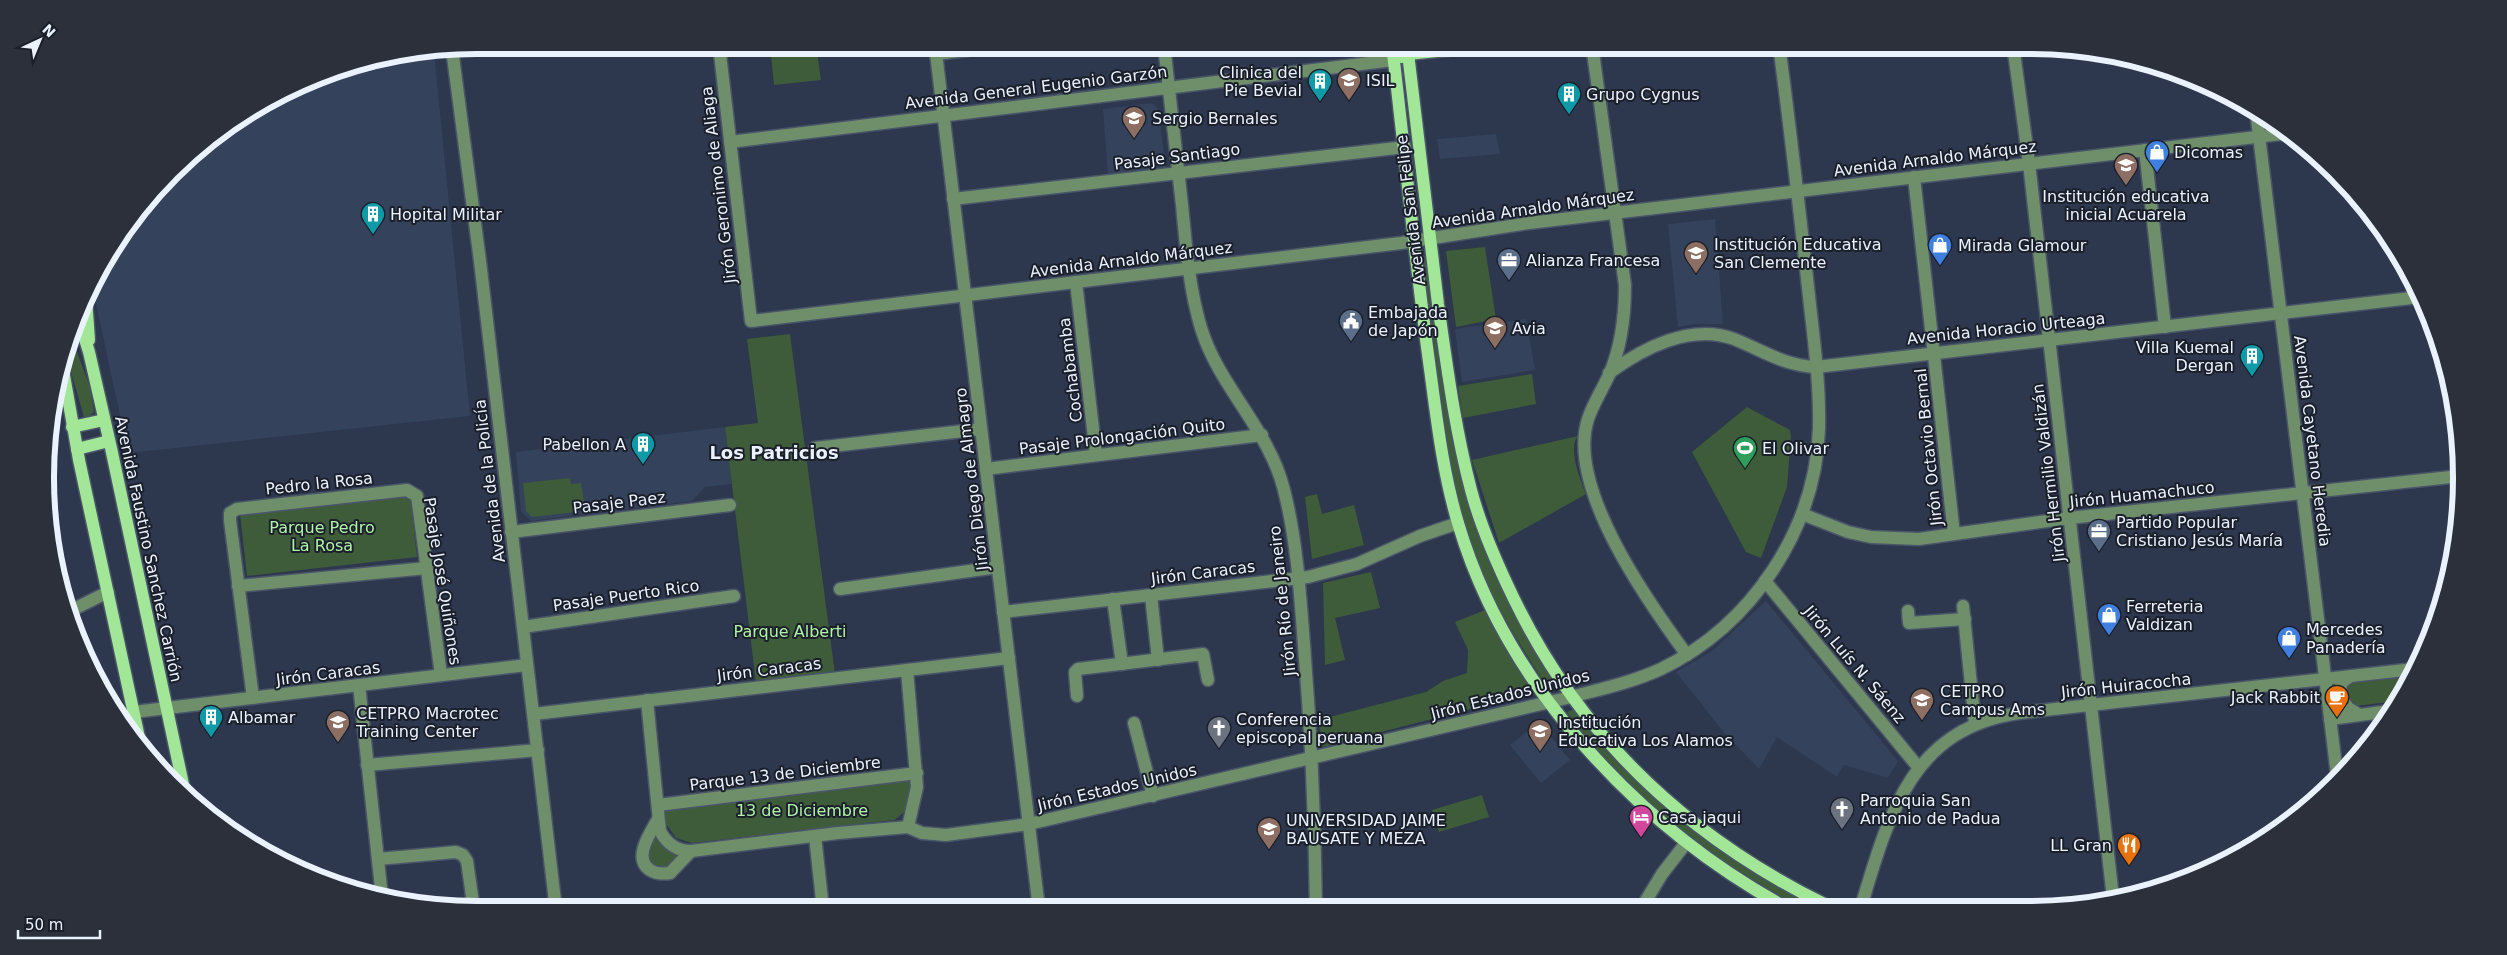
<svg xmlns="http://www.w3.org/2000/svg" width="2507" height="955" viewBox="0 0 2507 955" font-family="'DejaVu Sans',sans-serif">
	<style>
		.built { fill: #34425c }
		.green { fill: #3e5c39 }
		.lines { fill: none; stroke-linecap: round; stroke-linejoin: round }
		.minor-casing { stroke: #4b5569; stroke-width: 15 }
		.major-casing { stroke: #4b5569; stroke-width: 15 }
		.minor { stroke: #6e8f69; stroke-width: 12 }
		.major { stroke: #a2e797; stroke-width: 12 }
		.labels { text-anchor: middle; stroke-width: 4; stroke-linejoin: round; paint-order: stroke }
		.poi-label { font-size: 16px; fill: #eaf1ff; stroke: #1a1f29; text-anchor: start }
		.street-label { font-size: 16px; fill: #eaf1ff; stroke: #1a1f29 }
		.park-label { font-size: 16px; fill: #b1f3a8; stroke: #1a1f29 }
		.neighbourhood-label { font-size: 18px; font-weight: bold; fill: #eaf1ff; stroke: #1a1f29 }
		.rim { fill: none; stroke: #eaf1ff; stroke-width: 6 }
	</style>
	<rect width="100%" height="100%" fill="#2d374d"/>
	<g class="built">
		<path d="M 434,52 L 470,416 L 128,453 L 92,285 L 103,261 L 193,152 L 261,103 L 338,68 Z"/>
		<path d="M 1152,103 L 1158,109 L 1166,169 L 1108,176 L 1103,109 Z"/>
		<path d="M 1496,134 L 1500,154 L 1440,159 L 1437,139 Z"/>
		<path d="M 1715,219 L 1723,324 L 1695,324 L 1678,327 L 1668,224 Z"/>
		<path d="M 1526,319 L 1535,370 L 1462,382 L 1455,329 Z"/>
		<path d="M 725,427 L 732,484 L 705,487 L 692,501 L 531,521 L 521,511 L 516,452 Z"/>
		<path d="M 1766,601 L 1898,761 L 1888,778 L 1844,765 L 1837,777 L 1777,737 L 1759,769 L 1721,729 L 1676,672 L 1712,651 Z"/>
		<path d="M 1539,722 L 1570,760 L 1541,783 L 1510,745 Z"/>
	</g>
	<g class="green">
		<path d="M 770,45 L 816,45 L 821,80 L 774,85 Z"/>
		<path d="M 1485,247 L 1496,319 L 1456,327 L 1446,251 Z"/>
		<path d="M 1423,256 L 1428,256 L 1473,509 L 1559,682 L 1547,687 C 1522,647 1494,606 1477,561 C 1441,464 1435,359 1423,256 Z"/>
		<path d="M 70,333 L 90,387 L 94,412 L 87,418 L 84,417 L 67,358 L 66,349 Z"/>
		<path d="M 790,334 L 835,674 L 756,683 L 725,427 L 758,423 L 747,339 Z"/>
		<path d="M 1532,374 L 1536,404 L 1463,418 L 1458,386 Z"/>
		<path d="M 1747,407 L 1790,430 L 1791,436 L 1787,487 L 1761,558 L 1746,552 L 1692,452 Z"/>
		<path d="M 1578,436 C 1567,448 1581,481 1586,494 L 1499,543 L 1472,460 Z"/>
		<path d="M 570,478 L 571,484 L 581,483 L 584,501 L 576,512 L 532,517 L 526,511 L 523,483 Z"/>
		<path d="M 1317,494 L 1322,514 L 1354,505 L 1364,545 L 1312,559 L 1305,497 Z"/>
		<path d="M 410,496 L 417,557 L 247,576 L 240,514 Z"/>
		<path d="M 1371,572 L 1380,608 L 1335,618 L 1345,660 L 1325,665 L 1323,583 Z"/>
		<path d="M 1485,610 L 1533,693 L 1323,747 L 1318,720 L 1426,692 L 1443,681 L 1467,673 L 1468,650 L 1455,622 Z"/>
		<path d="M 2413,672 L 2404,694 L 2398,701 L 2355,706 L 2349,703 L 2342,690 L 2352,679 Z"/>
		<path d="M 1579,707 L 1716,841 L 1836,907 C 1825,907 1811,909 1802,906 C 1788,902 1774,892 1762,885 C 1685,841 1619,782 1567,712 Z"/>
		<path d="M 912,775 C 915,797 913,807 894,820 L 692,843 L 676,838 L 665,822 L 666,805 Z"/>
		<path d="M 1482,795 L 1489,817 L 1439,832 L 1432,810 Z"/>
		<path d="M 654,835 L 681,857 L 670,868 L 656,866 L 648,857 Z"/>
	</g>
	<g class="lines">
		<g class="minor-casing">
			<g id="minor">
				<path d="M 719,45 L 751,321 L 1401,243 L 1529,223 L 2290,133"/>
				<path d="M 935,45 L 1039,909"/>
				<path d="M 1164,45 C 1170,98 1176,152 1182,205 C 1186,246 1189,288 1201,328 C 1219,387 1269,429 1284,490 C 1297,541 1300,593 1304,645 C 1311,732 1315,820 1316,908"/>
				<path d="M 1592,45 L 1625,285 C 1625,315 1621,348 1609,375 C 1602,390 1593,404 1588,419 C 1566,487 1648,602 1687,655"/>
				<path d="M 2013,45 L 2029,163 L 2113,898"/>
				<path d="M 452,49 L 480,261 L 556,910"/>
				<path d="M 936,54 L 1006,45"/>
				<path d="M 2256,111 L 2337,775"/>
				<path d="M 730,142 L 1394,60"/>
				<path d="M 2145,150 L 2165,327"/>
				<path d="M 1914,177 L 1954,534"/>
				<path d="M 953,199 L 1405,147"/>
				<path d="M 1076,282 L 1096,455"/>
				<path d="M 1609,373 C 1643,348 1691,323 1734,339 C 1764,351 1782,365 1816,367 L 2420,297"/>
				<path d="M 815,448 L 981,429"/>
				<path d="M 986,469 L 1262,435"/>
				<path d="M 1802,514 L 1848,532 L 1871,537 L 1919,539 L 2069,518 L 2460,476"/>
				<path d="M 511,532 L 730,505"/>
				<path d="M 1765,581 L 1919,768"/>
				<path d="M 238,586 L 427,568"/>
				<path d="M 840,589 L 998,567"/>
				<path d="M 1151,595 L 1158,660"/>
				<path d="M 1113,599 L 1122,664"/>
				<path d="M 1963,606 L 1975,724"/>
				<path d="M 1908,611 L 1909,623 L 1965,619"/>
				<path d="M 68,612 L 108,592"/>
				<path d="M 1003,612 L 1308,577 L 1357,564 L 1420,536 L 1458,523"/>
				<path d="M 523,627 L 734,596"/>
				<path d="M 907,670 L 917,787 L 908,827"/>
				<path d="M 2349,677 L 2342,682 L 2339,695 L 2348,708 L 2358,714"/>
				<path d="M 359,685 L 382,897"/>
				<path d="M 1077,696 L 1075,672 L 1078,669 L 1203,654 L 1208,680"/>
				<path d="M 253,698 L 230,520 L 230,513 L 237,509 L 407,490 L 417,496 L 441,675"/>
				<path d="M 647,700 L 660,831 C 667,844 677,851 691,851 L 838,833 L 908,827 L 922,833 L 946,835 L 1029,824 L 1571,697 C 1601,689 1633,682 1661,669 C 1752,625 1816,529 1819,428 C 1820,381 1813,334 1808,287 C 1799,206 1790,126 1779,45"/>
				<path d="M 134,712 L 527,665"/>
				<path d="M 534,714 L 1009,658"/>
				<path d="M 2330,719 L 2390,711"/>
				<path d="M 1134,723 L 1153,796"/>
				<path d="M 367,765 L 538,750"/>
				<path d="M 658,805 L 917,773"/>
				<path d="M 658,819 C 651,832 632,858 650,870 C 656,874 663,874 670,873 L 691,851"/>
				<path d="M 815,836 L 823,909"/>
				<path d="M 378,859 L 456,852 L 463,855 L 467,861 L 474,910"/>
				<path d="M 1642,907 L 1662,874 L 1686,843"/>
				<path d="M 1861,907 C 1888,817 1911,728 2019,713 L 2414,669"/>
			</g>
		</g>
		<g class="major-casing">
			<g id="major">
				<path d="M 1392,45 C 1405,153 1415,262 1430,369 C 1437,421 1443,473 1458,523 C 1506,686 1638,826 1785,907"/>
				<path d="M 1407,45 C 1418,131 1427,218 1438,304 C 1447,367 1455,429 1471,490 C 1481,528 1497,564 1514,599 C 1582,740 1690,839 1830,907"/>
				<path d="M 1401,57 L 1408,54 L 1495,45"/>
				<path d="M 86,298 L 89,340"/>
				<path d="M 78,317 L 89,352 L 111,448 L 184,789"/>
				<path d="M 62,364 L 79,460 L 140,742"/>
				<path d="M 72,427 L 104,420"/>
				<path d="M 77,449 L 109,441"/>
			</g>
		</g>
		<use href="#minor" class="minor"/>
		<use href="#major" class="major"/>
	</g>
	<defs>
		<g id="university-pin" transform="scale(1.25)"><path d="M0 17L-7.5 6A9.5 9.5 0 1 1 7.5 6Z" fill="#8d6e63" stroke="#1a1f29"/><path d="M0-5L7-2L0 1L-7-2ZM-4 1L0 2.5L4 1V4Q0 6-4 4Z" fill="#fff"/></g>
		<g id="building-pin" transform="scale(1.25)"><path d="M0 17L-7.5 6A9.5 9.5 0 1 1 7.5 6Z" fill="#0f9aa8" stroke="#1a1f29"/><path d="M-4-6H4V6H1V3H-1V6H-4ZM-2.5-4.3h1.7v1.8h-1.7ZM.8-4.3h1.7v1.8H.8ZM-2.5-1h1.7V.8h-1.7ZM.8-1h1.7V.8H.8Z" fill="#fff"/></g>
		<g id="school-pin" transform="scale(1.25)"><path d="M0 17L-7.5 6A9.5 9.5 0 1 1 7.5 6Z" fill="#8d6e63" stroke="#1a1f29"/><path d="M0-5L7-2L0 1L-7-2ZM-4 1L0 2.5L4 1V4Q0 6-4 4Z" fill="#fff"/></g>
		<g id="shop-pin" transform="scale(1.25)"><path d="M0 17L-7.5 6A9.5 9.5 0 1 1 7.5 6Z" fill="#3f7fe0" stroke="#1a1f29"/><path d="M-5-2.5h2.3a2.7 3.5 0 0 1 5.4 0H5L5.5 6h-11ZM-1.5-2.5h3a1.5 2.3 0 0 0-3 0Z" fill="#fff"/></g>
		<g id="office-pin" transform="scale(1.25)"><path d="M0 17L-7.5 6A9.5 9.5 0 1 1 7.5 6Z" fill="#5c6f8a" stroke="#1a1f29"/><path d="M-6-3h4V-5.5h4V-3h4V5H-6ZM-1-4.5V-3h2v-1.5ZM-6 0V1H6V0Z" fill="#fff"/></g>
		<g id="civic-pin" transform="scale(1.25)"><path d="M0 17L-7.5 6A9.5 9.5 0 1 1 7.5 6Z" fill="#5c6f8a" stroke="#1a1f29"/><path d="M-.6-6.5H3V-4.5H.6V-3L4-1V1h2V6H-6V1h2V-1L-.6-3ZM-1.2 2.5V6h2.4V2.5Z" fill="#fff"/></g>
		<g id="stadium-pin" transform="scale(1.25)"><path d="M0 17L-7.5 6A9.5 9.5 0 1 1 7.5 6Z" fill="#2e9e5b" stroke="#1a1f29"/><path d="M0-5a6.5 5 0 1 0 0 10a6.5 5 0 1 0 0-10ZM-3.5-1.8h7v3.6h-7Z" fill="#fff"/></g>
		<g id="cafe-pin" transform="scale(1.25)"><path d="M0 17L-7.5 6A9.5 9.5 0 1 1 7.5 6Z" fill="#e8710a" stroke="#1a1f29"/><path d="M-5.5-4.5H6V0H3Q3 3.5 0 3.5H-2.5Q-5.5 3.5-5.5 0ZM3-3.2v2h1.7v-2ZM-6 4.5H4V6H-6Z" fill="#fff"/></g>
		<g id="church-pin" transform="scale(1.25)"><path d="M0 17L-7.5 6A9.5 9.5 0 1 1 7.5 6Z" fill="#6b7280" stroke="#1a1f29"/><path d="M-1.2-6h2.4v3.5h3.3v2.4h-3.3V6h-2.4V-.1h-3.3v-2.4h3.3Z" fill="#fff"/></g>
		<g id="hotel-pin" transform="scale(1.25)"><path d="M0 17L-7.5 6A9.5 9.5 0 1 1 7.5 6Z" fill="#d1479c" stroke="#1a1f29"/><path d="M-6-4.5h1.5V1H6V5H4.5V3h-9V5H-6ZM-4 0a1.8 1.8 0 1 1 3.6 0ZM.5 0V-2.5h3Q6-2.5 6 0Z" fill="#fff"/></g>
		<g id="restaurant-pin" transform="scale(1.25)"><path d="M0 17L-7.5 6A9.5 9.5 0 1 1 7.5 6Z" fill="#e8710a" stroke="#1a1f29"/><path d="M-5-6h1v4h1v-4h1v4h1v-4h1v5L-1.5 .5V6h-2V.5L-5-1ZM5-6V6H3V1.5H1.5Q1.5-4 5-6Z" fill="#fff"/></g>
	</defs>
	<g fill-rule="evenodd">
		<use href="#university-pin" x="1349" y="80"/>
		<use href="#building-pin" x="1320" y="81"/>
		<use href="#building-pin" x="1569" y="94"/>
		<use href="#school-pin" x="1134" y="118"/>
		<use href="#shop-pin" x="2157" y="152"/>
		<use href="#school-pin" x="2126" y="165"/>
		<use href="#building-pin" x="373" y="214"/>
		<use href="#shop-pin" x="1940" y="245"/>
		<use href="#school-pin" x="1696" y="253"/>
		<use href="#office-pin" x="1509" y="260"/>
		<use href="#civic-pin" x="1351" y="321"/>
		<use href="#school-pin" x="1495" y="328"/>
		<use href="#building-pin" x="2252" y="356"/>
		<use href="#building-pin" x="643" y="444"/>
		<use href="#stadium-pin" x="1745" y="448"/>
		<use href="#office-pin" x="2099" y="531"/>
		<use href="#shop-pin" x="2109" y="615"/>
		<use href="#shop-pin" x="2289" y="638"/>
		<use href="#cafe-pin" x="2337" y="697"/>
		<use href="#university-pin" x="1922" y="700"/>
		<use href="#building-pin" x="211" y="717"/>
		<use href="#university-pin" x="338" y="722"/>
		<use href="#church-pin" x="1219" y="728"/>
		<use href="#school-pin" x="1540" y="731"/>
		<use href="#church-pin" x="1842" y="809"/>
		<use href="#hotel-pin" x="1641" y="817"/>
		<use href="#university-pin" x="1269" y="829"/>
		<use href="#restaurant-pin" x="2129" y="845"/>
	</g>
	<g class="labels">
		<g class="poi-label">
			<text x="1302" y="78" text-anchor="end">Clinica del<tspan x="1302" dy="18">Pie Bevial</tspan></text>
			<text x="1366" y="86">ISIL</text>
			<text x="1586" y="100">Grupo Cygnus</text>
			<text x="1152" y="124">Sergio Bernales</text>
			<text x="2174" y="158">Dicomas</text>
			<text x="2126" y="202" text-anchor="middle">Institución educativa<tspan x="2126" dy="18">inicial Acuarela</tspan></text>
			<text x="390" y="220">Hopital Militar</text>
			<text x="1714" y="250">Institución Educativa<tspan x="1714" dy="18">San Clemente</tspan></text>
			<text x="1958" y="251">Mirada Glamour</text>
			<text x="1526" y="266">Alianza Francesa</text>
			<text x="1368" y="318">Embajada<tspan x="1368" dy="18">de Japón</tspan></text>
			<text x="1512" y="334">Avia</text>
			<text x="2234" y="353" text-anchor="end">Villa Kuemal<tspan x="2234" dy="18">Dergan</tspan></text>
			<text x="626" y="450" text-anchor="end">Pabellon A</text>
			<text x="1762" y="454">El Olivar</text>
			<text x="2116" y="528">Partido Popular<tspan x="2116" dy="18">Cristiano Jesús María</tspan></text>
			<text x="2126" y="612">Ferreteria<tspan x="2126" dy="18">Valdizan</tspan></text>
			<text x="2306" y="635">Mercedes<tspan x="2306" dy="18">Panadería</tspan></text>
			<text x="1940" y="697">CETPRO<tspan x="1940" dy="18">Campus Ams</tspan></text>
			<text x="2320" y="703" text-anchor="end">Jack Rabbit</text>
			<text x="356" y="719">CETPRO Macrotec<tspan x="356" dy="18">Training Center</tspan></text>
			<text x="228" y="723">Albamar</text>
			<text x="1236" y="725">Conferencia<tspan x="1236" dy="18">episcopal peruana</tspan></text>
			<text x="1558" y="728">Institución<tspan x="1558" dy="18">Educativa Los Alamos</tspan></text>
			<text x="1860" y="806">Parroquia San<tspan x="1860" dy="18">Antonio de Padua</tspan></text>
			<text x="1658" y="823">Casa jaqui</text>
			<text x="1286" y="826">UNIVERSIDAD JAIME<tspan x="1286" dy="18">BAUSATE Y MEZA</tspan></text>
			<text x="2112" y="851" text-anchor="end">LL Gran</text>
		</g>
		<g class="street-label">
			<text transform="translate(1036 87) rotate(-7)" y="6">Avenida General Eugenio Garzón</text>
			<text transform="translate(1177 156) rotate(-7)" y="6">Pasaje Santiago</text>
			<text transform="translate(1935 158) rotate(-7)" y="6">Avenida Arnaldo Márquez</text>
			<text transform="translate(718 185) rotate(-97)" y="6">Jirón Geronimo de Aliaga</text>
			<text transform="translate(1533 208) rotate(-8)" y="6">Avenida Arnaldo Márquez</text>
			<text transform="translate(1410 210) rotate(-97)" y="6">Avenida San Felipe</text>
			<text transform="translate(1131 259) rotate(-7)" y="6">Avenida Arnaldo Márquez</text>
			<text transform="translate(2006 328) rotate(-6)" y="6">Avenida Horacio Urteaga</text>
			<text transform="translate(1070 370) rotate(-97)" y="6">Cochabamba</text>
			<text transform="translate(1122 436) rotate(-7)" y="6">Pasaje Prolongación Quito</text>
			<text transform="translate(2313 441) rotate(83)" y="6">Avenida Cayetano Heredia</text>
			<text transform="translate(1928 447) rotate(-96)" y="6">Jirón Octavio Bernal</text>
			<text transform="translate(2048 473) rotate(-97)" y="6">Jirón Hermilio Valdizán</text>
			<text transform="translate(971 479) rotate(-97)" y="6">Jirón Diego de Almagro</text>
			<text transform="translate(489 481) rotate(-97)" y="6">Avenida de la Policía</text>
			<text transform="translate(319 483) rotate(-6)" y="6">Pedro la Rosa</text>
			<text transform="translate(2142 494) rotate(-6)" y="6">Jirón Huamachuco</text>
			<text transform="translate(619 502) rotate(-7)" y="6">Pasaje Paez</text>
			<text transform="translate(149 549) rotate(78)" y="6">Avenida Faustino Sanchez Carrión</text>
			<text transform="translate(1203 572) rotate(-7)" y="6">Jirón Caracas</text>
			<text transform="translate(443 581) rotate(81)" y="6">Pasaje José Quiñones</text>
			<text transform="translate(626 595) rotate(-8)" y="6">Pasaje Puerto Rico</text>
			<text transform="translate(1282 601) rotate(-96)" y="6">Jirón Río de Janeiro</text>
			<text transform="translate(1855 664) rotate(50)" y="6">Jirón Luís N. Sáenz</text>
			<text transform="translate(769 669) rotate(-7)" y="6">Jirón Caracas</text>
			<text transform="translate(328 673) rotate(-7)" y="6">Jirón Caracas</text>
			<text transform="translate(2126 685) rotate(-6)" y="6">Jirón Huiracocha</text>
			<text transform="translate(1510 694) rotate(-14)" y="6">Jirón Estados Unidos</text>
			<text transform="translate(785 773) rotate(-7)" y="6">Parque 13 de Diciembre</text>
			<text transform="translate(1117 787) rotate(-13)" y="6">Jirón Estados Unidos</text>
		</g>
		<g class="park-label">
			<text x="322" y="533">Parque Pedro<tspan x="322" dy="18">La Rosa</tspan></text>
			<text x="790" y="637">Parque Alberti</text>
			<text x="802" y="816">13 de Diciembre</text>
		</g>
		<g class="neighbourhood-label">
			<text x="774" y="459">Los Patricios</text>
		</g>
	</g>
	<path d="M0 0H2507V955H0ZM477 54H2030A423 423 0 0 1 2453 477V478A423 423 0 0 1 2030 901H477A423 423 0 0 1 54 478V477A423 423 0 0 1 477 54Z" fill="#2b303a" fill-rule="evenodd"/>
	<path class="rim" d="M477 54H2030A423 423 0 0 1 2453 477V478A423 423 0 0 1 2030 901H477A423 423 0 0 1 54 478V477A423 423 0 0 1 477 54Z"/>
	<g transform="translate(40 40) rotate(44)" stroke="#1a1f29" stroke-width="4" paint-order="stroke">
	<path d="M0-4L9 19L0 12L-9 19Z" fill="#eaf1ff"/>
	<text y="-8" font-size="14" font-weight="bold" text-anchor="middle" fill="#eaf1ff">N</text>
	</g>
	<path d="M18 930v8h82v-8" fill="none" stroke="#eaf1ff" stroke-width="2.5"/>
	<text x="25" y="930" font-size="15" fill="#eaf1ff" stroke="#1a1f29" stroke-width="4" paint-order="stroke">50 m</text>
</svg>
